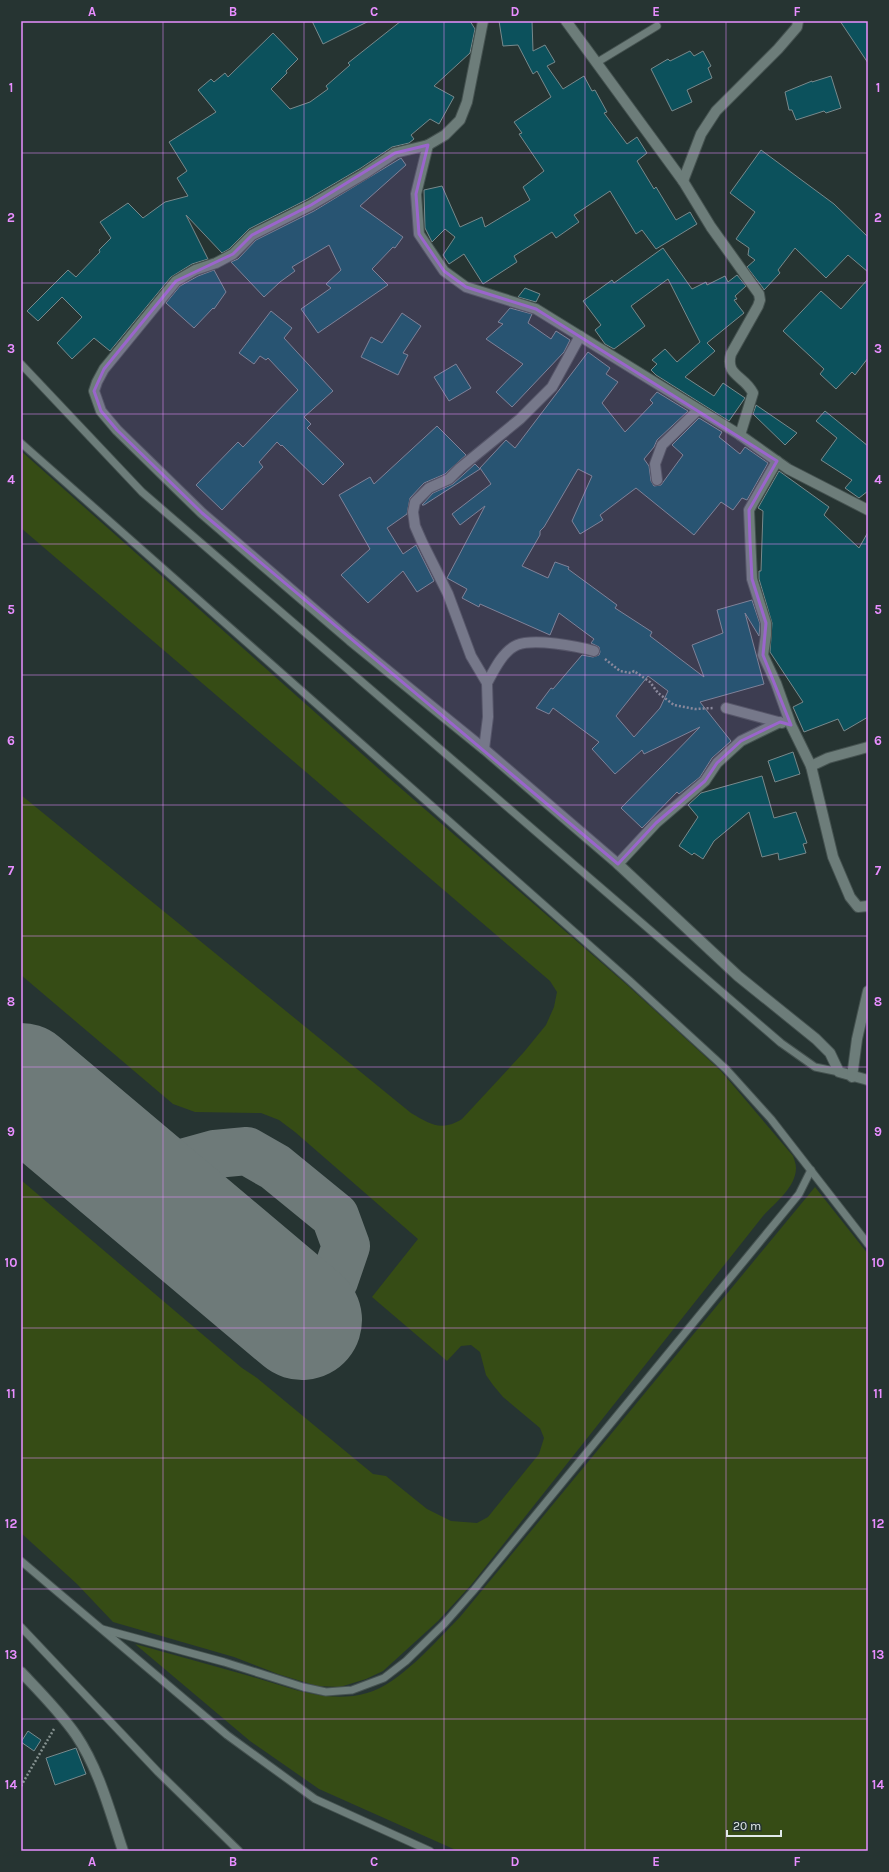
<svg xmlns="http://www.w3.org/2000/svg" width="889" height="1872" viewBox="0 0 889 1872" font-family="Karla,sans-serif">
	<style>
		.green { fill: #364c15 }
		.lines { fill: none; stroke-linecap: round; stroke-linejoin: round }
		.taxiway { stroke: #6e7a79; stroke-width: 48 }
		.runway { stroke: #6e7a79; stroke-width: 120 }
		.building { fill: #0c515c; stroke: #78898c; fill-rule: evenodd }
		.lane-casing { stroke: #455250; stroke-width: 9 }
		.street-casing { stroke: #455250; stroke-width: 12 }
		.path { stroke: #85918f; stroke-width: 2.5; stroke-dasharray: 2 2; stroke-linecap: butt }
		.lane { stroke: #6d7d7a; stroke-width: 7 }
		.street { stroke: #6d7d7a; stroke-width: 10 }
		.marked { fill: #9a65cc; fill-opacity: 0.2; stroke: #9a65cc; stroke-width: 3; stroke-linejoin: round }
		.grid { fill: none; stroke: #e88eff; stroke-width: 1; stroke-opacity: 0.55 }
		.neatline { fill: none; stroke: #e88eff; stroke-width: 1.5 }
		.grid-label { font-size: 13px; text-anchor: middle; font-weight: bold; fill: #e88eff }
	</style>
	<rect width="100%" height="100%" fill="#263432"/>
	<g class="green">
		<path d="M 21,451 L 389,778 L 626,984 L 721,1071 L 793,1156 C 794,1159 796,1164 796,1168 C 796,1187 775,1203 763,1216 L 471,1585 L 438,1621 L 383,1671 L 366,1679 L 340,1687 L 317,1686 L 278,1674 L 234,1657 L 113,1622 L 77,1584 L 21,1533 L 21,1180 L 242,1368 L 257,1378 L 373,1474 L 386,1476 L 427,1509 L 451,1521 L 477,1523 L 488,1517 L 539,1454 L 544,1438 L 540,1428 L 503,1397 L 493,1385 L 486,1375 L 480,1352 L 471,1345 L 461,1346 L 447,1361 L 372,1297 L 418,1239 L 295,1132 L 279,1120 L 261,1113 L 195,1112 L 173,1104 L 21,975 L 21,795 L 411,1113 C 430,1124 441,1132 462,1119 L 524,1052 L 546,1025 L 554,1007 L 557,992 L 550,981 L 21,528 Z"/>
		<path d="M 815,1187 L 868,1254 L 868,1851 L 458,1851 L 319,1789 L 250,1741 L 135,1644 C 172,1654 209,1665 246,1675 C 285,1686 327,1705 367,1693 C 400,1684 436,1641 460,1617 Z"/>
	</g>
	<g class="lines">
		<path class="taxiway" d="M 132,1177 L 215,1154 L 247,1151 L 275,1167 L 335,1216 L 346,1246 L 334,1281 L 308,1306 L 268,1319 L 243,1312 L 220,1286 L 218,1261 L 208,1241"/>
		<path class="runway" d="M 21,1083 L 302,1320"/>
	</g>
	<g class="building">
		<path d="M 312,21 L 369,21 L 323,44 Z"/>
		<path d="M 401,21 L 470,21 L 475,29 L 470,53 L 434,86 L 454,97 L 439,124 L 430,119 L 411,135 L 414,139 L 409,143 L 392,147 L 361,168 L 308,199 L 249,229 L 229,249 L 222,253 L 186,215 L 208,259 L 192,264 L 171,277 L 110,351 L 94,338 L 72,359 L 57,343 L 82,317 L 62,297 L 38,321 L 27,311 L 68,270 L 76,277 L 100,252 L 99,250 L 111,238 L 100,222 L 128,203 L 143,218 L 165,202 L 188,196 L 177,178 L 187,171 L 169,142 L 216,112 L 198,90 L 211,79 L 214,82 L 225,73 L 228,77 L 273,33 L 298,59 L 286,71 L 287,73 L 271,89 L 290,109 L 310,102 L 328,89 L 326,86 L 350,65 L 348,63 Z"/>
		<path d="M 499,21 L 532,21 L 533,51 L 545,45 L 555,62 L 547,66 L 563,89 L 584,76 L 592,91 L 595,90 L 607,112 L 604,113 L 627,144 L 637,137 L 647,153 L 637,161 L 654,189 L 656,187 L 676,220 L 690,212 L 697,224 L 656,249 L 642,230 L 636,234 L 610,191 L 574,215 L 579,222 L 556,238 L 552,232 L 514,256 L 517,262 L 483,284 L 464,254 L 449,264 L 443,255 L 455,237 L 445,229 L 432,242 L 425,228 L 424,190 L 442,186 L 460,227 L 482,217 L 485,227 L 530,200 L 523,187 L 544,171 L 519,134 L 522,133 L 514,122 L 551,97 L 537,71 L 533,74 L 518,45 L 503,46 Z"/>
		<path d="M 840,21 L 868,21 L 868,63 Z"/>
		<path d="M 690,51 L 694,56 L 703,51 L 711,66 L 708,68 L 712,78 L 687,90 L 692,102 L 672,111 L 651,69 L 668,59 L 670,61 Z"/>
		<path d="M 831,76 L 841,108 L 826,113 L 824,111 L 796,120 L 792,110 L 789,110 L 785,92 L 812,81 L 812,82 Z"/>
		<path d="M 761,150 L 834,204 L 868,237 L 868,272 L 848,255 L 826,278 L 795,248 L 778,270 L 780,273 L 764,290 L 763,288 L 747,267 L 755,260 L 748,255 L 749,248 L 736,239 L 755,212 L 730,193 Z"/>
		<path d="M 401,158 L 406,165 L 360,206 L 403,237 L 395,248 L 393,247 L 372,269 L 388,285 L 318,333 L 301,309 L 331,288 L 326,284 L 341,270 L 329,245 L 292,267 L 295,271 L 280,282 L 264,297 L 231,262 L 238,259 L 256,240 L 314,211 Z"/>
		<path d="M 663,248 L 692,289 L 706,282 L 707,285 L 725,276 L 728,282 L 737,275 L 746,286 L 735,296 L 737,299 L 734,300 L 744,313 L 707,343 L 715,351 L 685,377 L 714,396 L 723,383 L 745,398 L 729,421 L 656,375 L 651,370 L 657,364 L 652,360 L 665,349 L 677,362 L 700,342 L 668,279 L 631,306 L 645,326 L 614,349 L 605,344 L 595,330 L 601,325 L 583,301 L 612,280 L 614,283 Z"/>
		<path d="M 214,270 L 226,292 L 214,309 L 213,308 L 194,328 L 166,303 L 180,286 L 198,276 Z"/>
		<path d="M 868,279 L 868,358 L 855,375 L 852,372 L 836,389 L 820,374 L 824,369 L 783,331 L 821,291 L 841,309 Z"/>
		<path d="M 525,288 L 540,294 L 536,302 L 518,297 Z"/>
		<path d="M 510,308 L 532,314 L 528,323 L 551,339 L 556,331 L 570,340 L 564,352 L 512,407 L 496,392 L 523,364 L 486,339 L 503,324 L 498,322 Z"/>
		<path d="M 271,311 L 292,328 L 284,338 L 333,391 L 304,417 L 311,424 L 307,428 L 344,464 L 323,485 L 282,445 L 281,446 L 277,442 L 259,462 L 263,467 L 222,510 L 196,485 L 238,442 L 243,447 L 298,390 L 268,358 L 266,360 L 260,356 L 254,364 L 239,353 Z"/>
		<path d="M 402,313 L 421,326 L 403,353 L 408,355 L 398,375 L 361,357 L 371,337 L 382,343 Z"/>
		<path d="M 588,352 L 610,368 L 606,374 L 618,382 L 602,403 L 625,432 L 653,403 L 650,400 L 657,392 L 688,411 L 657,440 L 654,447 L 644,459 L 649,466 L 651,481 L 654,486 L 661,485 L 683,455 L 672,445 L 699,418 L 722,432 L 719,437 L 740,454 L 745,447 L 768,463 L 747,500 L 742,498 L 733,510 L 721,502 L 694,535 L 636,488 L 600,515 L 603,520 L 580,534 L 572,521 L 592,476 L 578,469 L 544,527 L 540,531 L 540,535 L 522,566 L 548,578 L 555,562 L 569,567 L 568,569 L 617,605 L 615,608 L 652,632 L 650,636 L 704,677 L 692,645 L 723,633 L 717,610 L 752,600 L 760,624 L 759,636 L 745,613 L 764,684 L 700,702 L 731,741 L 712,758 L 700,777 L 679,794 L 677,792 L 642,828 L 621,808 L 700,727 L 644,754 L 642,750 L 615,774 L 592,749 L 599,742 L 553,708 L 549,714 L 536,708 L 551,688 L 553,689 L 582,655 L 593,657 L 599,655 L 600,652 L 599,647 L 591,643 L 594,639 L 559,613 L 550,635 L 480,604 L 479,607 L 462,598 L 467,589 L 447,578 L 485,506 L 460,525 L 452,514 L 491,484 L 480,468 L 506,440 L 515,448 ZM 648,676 L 668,691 L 660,708 L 634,737 L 616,716 Z"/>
		<path d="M 456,364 L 471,388 L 449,401 L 434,377 Z"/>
		<path d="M 756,405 L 797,433 L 785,445 L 753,414 Z"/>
		<path d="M 825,411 L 868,446 L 868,491 L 859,498 L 845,488 L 852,480 L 821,460 L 837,438 L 816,421 Z"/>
		<path d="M 437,426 L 466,455 L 445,474 L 424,483 L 410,498 L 407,514 L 387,528 L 403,554 L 416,545 L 434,581 L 417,592 L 403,571 L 368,603 L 341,575 L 370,549 L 339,495 L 370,477 L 374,484 Z"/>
		<path d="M 475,464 L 480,469 L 424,505 L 422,505 L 433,493 L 453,484 Z"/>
		<path d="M 779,471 L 829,507 L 824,515 L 859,548 L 868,532 L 868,717 L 844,731 L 838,719 L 804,732 L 793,707 L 803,702 L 770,652 L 772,623 L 759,579 L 759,571 L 761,571 L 763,511 L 758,508 Z"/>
		<path d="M 793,752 L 800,774 L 775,782 L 768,761 Z"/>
		<path d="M 762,776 L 774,818 L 796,812 L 807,843 L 803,844 L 806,853 L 779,860 L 778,853 L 762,857 L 749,812 L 714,841 L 703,859 L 694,853 L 692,855 L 679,846 L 698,817 L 688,805 L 701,793 Z"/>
		<path d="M 28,1731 L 41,1740 L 34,1751 L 21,1742 Z"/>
		<path d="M 76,1748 L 86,1774 L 55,1785 L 46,1758 Z"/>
	</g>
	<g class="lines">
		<g class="lane-casing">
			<g id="lane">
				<path d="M 596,63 L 657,26"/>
				<path d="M 21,364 L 142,492 L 781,1043 L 815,1067 L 839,1072"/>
				<path d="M 21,443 L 630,981 L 726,1069 L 771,1119 L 868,1244"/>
				<path d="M 21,1561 L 227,1735 L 315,1799 L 430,1851"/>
				<path d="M 21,1627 L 158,1772 L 239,1851"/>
				<path d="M 102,1629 L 224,1662 L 303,1687 L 326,1692 L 352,1690 L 384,1678 L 406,1661 L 444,1624 L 474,1590 L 799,1194 L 811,1170"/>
			</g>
		</g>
		<g class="street-casing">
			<g id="street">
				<path d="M 483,21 L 467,102 L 460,120 L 445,135 L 428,145 L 395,153 L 364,174 L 311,205 L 252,235 L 233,254 L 216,263 L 195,270 L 176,281 L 104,369 L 97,382 L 94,391 L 101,411 L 117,430 L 202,513 L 350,640 L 484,749 L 618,864 L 738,976 L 816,1039 L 830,1053 L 839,1072 L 868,1080"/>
				<path d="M 566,21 L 683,181 L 711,227 L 759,294 L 760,300 L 758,306 L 731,354 C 725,376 744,375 753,393 L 740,435"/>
				<path d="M 428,145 L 416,194 L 419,234 L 444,271 L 466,287 L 536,309 L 740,435 L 788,469 L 868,510"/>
				<path d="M 683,181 L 701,134 L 716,111 L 778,49 L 797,27 L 798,21"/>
				<path d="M 777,461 L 749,510 L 752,579 L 766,623 L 766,635 L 763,655 L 776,683 L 791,725 L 811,766 L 833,857 L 850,897 L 858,907 L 868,906"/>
				<path d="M 657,480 L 655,464 L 662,445 L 698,410"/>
				<path d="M 487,683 C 494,670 503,651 517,645 C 534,638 576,646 594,651"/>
				<path d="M 726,708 L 782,723"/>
				<path d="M 484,749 L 488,717 L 487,683 L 471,656 L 448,594 L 422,542 L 415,526 L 413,512 L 415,502 L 429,488 L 449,479 L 460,468 L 498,437 L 520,419 L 552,387 L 580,336"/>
				<path d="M 811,766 L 828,758 L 868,747"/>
				<path d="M 618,864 L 656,823 L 705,781 L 717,763 L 741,741 L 780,722"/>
				<path d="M 852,1077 L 857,1039 L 868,991"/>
				<path d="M 21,1672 C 40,1692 60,1712 76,1735 C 99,1769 110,1812 123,1851"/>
			</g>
		</g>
		<g class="path">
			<path d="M 605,659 L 620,671 L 631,673 L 634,671 L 650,682 L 658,693 L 674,705 L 695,709 L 713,708"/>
			<path d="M 21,1786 L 54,1729"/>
		</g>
		<use href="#lane" class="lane"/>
		<use href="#street" class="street"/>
	</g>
	<path class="marked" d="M 428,145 L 416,194 L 419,234 L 444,271 L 466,287 L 536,309 L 777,461 L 749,510 L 750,541 L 752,579 L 766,623 L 763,655 L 791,725 L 780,722 L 741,741 L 717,763 L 705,781 L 656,823 L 618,864 L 202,513 L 117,430 L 101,411 L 94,391 L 104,369 L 176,281 L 233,254 L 252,235 L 311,205 L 395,153 Z"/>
	<path class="grid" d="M 163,21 L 163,1851M 304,21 L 304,1851M 444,21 L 444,1851M 585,21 L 585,1851M 726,21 L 726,1851M 21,153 L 868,153M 21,283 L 868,283M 21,414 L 868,414M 21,544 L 868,544M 21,675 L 868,675M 21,805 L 868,805M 21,936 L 868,936M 21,1067 L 868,1067M 21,1197 L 868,1197M 21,1328 L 868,1328M 21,1458 L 868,1458M 21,1589 L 868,1589M 21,1719 L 868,1719"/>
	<rect width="889" height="1872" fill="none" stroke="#263432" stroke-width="44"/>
	<path d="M727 1830v6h54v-6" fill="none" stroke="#e1eae9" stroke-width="2"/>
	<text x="733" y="1830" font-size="12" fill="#e1eae9" stroke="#263432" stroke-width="3" paint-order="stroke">20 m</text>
	<rect x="22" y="22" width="845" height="1828" class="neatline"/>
	<g class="grid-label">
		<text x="92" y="16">A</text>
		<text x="233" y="16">B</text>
		<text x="374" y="16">C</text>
		<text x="515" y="16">D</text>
		<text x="656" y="16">E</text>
		<text x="797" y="16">F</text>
		<text x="11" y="92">1</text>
		<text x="878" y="92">1</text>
		<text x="11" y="222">2</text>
		<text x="878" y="222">2</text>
		<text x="11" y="353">3</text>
		<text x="878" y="353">3</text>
		<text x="11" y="484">4</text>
		<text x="878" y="484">4</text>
		<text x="11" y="614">5</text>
		<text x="878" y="614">5</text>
		<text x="11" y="745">6</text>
		<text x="878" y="745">6</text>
		<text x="11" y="875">7</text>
		<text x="878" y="875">7</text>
		<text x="11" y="1006">8</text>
		<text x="878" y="1006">8</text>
		<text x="11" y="1136">9</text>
		<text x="878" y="1136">9</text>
		<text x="11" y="1267">10</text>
		<text x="878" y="1267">10</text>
		<text x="11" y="1398">11</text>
		<text x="878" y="1398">11</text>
		<text x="11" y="1528">12</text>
		<text x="878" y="1528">12</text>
		<text x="11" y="1659">13</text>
		<text x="878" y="1659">13</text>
		<text x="11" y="1789">14</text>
		<text x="878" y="1789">14</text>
		<text x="92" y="1866">A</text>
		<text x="233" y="1866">B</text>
		<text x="374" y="1866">C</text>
		<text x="515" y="1866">D</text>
		<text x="656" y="1866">E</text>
		<text x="797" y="1866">F</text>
	</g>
</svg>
